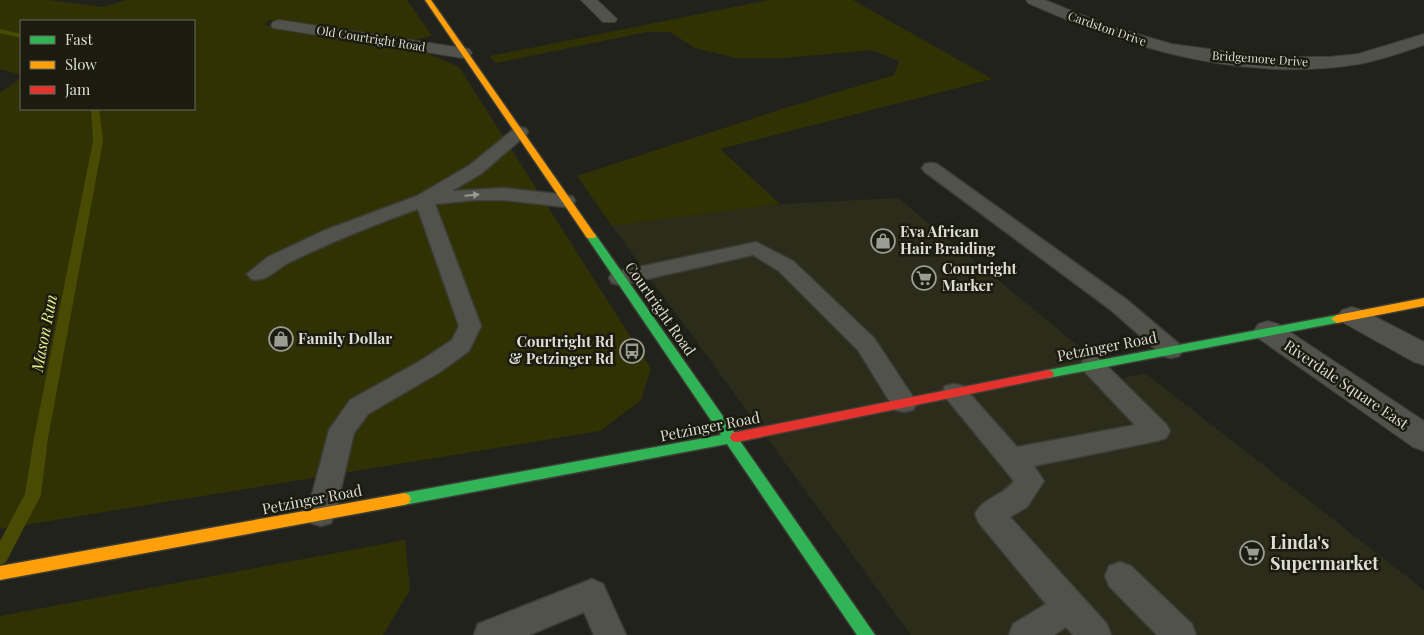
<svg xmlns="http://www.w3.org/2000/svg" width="1424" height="635" viewBox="0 0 1424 635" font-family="'Playfair Display',serif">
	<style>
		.built { fill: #2b2c1a }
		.green { fill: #313204 }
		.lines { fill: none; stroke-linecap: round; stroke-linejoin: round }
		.stream { fill: #494b04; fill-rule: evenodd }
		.lane-casing { stroke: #3d3d37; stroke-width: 3 }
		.street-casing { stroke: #3d3d37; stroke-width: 2 }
		.fast-casing { stroke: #3d3d37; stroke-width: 3 }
		.slow-casing { stroke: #3d3d37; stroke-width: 3 }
		.jam-casing { stroke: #3d3d37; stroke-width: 3 }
		.lane { fill: #52524d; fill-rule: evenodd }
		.street { fill: #52524d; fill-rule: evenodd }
		.fast { fill: #30b455; fill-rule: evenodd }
		.slow { fill: #ff9f0a; fill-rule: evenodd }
		.jam { fill: #e5322d; fill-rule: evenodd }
		.oneway { fill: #989891 }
		.labels { text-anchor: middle; stroke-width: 5; stroke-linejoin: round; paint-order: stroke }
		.far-street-label { font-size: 12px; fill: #ddddd5; stroke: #1b1c0f }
		.poi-label { font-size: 15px; font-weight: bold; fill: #ddddd5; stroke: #1b1c0f; text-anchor: start }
		.street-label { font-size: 15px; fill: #ddddd5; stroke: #1b1c0f }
		.water-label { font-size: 16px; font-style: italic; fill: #e7ec8c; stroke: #1b1c0f }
		.near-poi-label { font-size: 18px; font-weight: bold; fill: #ddddd5; stroke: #1b1c0f; text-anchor: start }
	</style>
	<rect width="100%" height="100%" fill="#21221b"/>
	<path class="built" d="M 898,198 L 1119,379 L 1145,373 L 1424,590 L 1424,635 L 911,635 L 612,226 L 780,204 Z"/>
	<g class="green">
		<path d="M 0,0 L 49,0 L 103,7 L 126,0 L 407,0 L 432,36 L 414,40 L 269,20 L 264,25 L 418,50 L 459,67 L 651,369 L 641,400 L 600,431 L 0,529 L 0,93 L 21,78 L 21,109 L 194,109 L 194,21 L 21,21 L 21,75 L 0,69 Z"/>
		<path d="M 769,0 L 853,0 L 992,79 L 720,149 L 780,204 L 612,226 L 577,176 L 782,109 L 894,75 L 899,61 L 872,50 L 784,58 L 736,58 L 695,48 L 670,32 L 647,32 L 496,63 L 490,56 Z"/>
		<path d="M 405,540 L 410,590 L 383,635 L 0,635 L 0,616 Z"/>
	</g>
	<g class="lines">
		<g class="stream">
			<path d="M 0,29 L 21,34 L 21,38 L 0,33 Z"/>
			<path d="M 91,109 L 99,109 L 103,141 L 48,438 L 41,495 L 6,562 L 0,565 L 0,541 L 25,494 L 34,438 L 93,141 Z"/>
		</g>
		<g class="lane-casing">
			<g id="lane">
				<path d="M 520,127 L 526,129 L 528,132 L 526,135 L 482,173 L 452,191 L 504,188 L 566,195 L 573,197 L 575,201 L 573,205 L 566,207 L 504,200 L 476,200 L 435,204 L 481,326 L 469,351 L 440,372 L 368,414 L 354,433 L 335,514 L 331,523 L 321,526 L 311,523 L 307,514 L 329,430 L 350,400 L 422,360 L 452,340 L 459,326 L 418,209 C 373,225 331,242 288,263 C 275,270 266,283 251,279 L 247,274 L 268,257 L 323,231 L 417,196 L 470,165 L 514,129 Z"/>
				<path d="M 931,163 L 937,164 L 1127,300 L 1179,344 L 1183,350 L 1179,356 L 1171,358 L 1163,356 L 1111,310 L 925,172 L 922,168 L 925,164 Z"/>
				<path d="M 756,242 L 793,261 L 874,338 L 917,403 L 913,410 L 904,412 L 895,410 L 858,350 L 779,271 L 753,255 L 620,285 L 612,283 L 609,278 L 612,273 L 620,271 Z"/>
				<path d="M 1092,356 L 1100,359 L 1166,424 L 1170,431 L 1166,438 L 1157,441 L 1034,466 L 1044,481 L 1027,507 L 1010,517 L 1107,624 L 1111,635 L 1073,635 L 1066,627 L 1054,635 L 1009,635 L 1013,624 L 1046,604 L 979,523 L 975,514 C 982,498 1003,496 1014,481 L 942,393 L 945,386 L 954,384 L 963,386 L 1017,447 L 1135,425 L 1084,371 L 1080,365 L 1084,359 Z"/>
				<path d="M 1120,562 L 1131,566 L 1192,624 L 1196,635 L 1157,635 L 1109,586 L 1105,576 L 1109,566 Z"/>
				<path d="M 592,579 L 603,584 L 626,635 L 594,635 L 584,612 L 529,635 L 474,635 L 478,624 Z"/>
			</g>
		</g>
		<g class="street-casing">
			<g id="street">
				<path d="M 581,0 L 597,0 L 617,19 L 615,22 L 603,22 Z"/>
				<path d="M 1026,0 L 1045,0 L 1109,26 L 1172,44 L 1267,57 L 1329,57 L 1358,54 L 1424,34 L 1424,45 C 1403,52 1381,60 1359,64 C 1245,83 1130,49 1028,3 Z"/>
				<path d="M 279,20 L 463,48 L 469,49 L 472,53 L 469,57 L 463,58 L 273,28 L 271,25 L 273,22 Z"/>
				<path d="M 1352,307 L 1362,310 L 1424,342 L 1424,365 L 1414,362 L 1342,322 L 1338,316 L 1342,310 Z"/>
				<path d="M 1268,321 L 1278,324 L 1424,421 L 1424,451 L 1413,447 L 1258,338 L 1254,331 L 1258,324 Z"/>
			</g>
		</g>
		<g class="fast-casing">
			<g id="fast">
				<path d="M 591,233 L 595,234 L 734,432 L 742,433 L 744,437 L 740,441 L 875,635 L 857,635 L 727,444 L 404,505 L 399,503 L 397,499 L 399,495 L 404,493 L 721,435 L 586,236 Z"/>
				<path d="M 1337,315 L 1341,316 L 1343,319 L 1341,322 L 1048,378 L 1044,377 L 1042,374 L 1044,371 L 1048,370 Z"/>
			</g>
		</g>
		<g class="slow-casing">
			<g id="slow">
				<path d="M 425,0 L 431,0 L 596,236 L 595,238 L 587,238 Z"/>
				<path d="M 1424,298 L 1424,306 L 1337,323 L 1331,319 L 1337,315 Z"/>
				<path d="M 404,493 L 409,495 L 411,499 L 409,503 L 404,505 L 0,580 L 0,566 Z"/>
			</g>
		</g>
		<g class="jam-casing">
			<path id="jam" d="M 1048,370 L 1052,371 L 1054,374 L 1052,377 L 737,442 L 732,441 L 730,437 L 732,433 L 737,432 Z"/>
		</g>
		<use href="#lane" class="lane"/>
		<use href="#street" class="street"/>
		<use href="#fast" class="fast"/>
		<use href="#slow" class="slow"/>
		<use href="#jam" class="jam"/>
	</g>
	<defs><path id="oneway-solid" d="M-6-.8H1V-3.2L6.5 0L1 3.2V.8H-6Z" transform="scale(1.25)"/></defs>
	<use class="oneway" href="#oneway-solid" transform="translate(472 195) rotate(-5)"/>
	<defs>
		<g id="shop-ring" transform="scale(1.25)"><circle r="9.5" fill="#1b1c0f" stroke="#9b9c94" stroke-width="1.5"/><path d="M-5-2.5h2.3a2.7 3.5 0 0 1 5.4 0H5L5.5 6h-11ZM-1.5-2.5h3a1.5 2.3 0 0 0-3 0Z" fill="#9b9c94"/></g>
		<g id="supermarket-ring" transform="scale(1.25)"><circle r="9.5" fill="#1b1c0f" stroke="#9b9c94" stroke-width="1.5"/><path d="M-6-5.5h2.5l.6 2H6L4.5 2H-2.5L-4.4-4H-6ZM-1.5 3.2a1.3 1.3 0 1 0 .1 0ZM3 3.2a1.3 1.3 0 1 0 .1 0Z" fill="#9b9c94"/></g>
		<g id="bus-ring" transform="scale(1.25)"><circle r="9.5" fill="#1b1c0f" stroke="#9b9c94" stroke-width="1.5"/><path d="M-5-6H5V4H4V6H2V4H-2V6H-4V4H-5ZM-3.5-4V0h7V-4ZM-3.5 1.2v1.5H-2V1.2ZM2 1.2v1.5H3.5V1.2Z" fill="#9b9c94"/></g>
	</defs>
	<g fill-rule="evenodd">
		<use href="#shop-ring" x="883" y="241"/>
		<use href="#supermarket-ring" x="924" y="278"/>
		<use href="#shop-ring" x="281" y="339"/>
		<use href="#bus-ring" x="632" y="351"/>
		<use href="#supermarket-ring" x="1252" y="553"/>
	</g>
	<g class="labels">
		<g class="far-street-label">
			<text transform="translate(1107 29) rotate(19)" y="4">Cardston Drive</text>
			<text transform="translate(371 39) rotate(9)" y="4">Old Courtright Road</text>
			<text transform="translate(1260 59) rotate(4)" y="4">Bridgemore Drive</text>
		</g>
		<g class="poi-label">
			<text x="900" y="237">Eva African<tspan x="900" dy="17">Hair Braiding</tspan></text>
			<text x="942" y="274">Courtright<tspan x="942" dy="17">Marker</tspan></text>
			<text x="298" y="344">Family Dollar</text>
			<text x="614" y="347" text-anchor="end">Courtright Rd<tspan x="614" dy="17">&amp; Petzinger Rd</tspan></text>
		</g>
		<g class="street-label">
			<text transform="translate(660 309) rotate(55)" y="5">Courtright Road</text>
			<text transform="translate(1107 347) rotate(-11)" y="5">Petzinger Road</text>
			<text transform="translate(1346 385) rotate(34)" y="5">Riverdale Square East</text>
			<text transform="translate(710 427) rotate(-11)" y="5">Petzinger Road</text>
			<text transform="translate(312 500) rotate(-11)" y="5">Petzinger Road</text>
		</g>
		<g class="water-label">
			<text transform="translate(44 333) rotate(-79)" y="6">Mason Run</text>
		</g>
		<g class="near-poi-label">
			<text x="1270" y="549">Linda's<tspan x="1270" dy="21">Supermarket</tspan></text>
		</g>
	</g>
	<rect x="20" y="20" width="175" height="90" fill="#1b1c0f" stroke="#69695e"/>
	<rect x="30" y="36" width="25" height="8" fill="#30b455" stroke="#69695e"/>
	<text x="65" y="45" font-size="15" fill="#ddddd5">Fast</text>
	<rect x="30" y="61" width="25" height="8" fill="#ff9f0a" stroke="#69695e"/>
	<text x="65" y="70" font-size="15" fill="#ddddd5">Slow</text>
	<rect x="30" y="86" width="25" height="8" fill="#e5322d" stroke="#69695e"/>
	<text x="65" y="95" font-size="15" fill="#ddddd5">Jam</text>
</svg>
